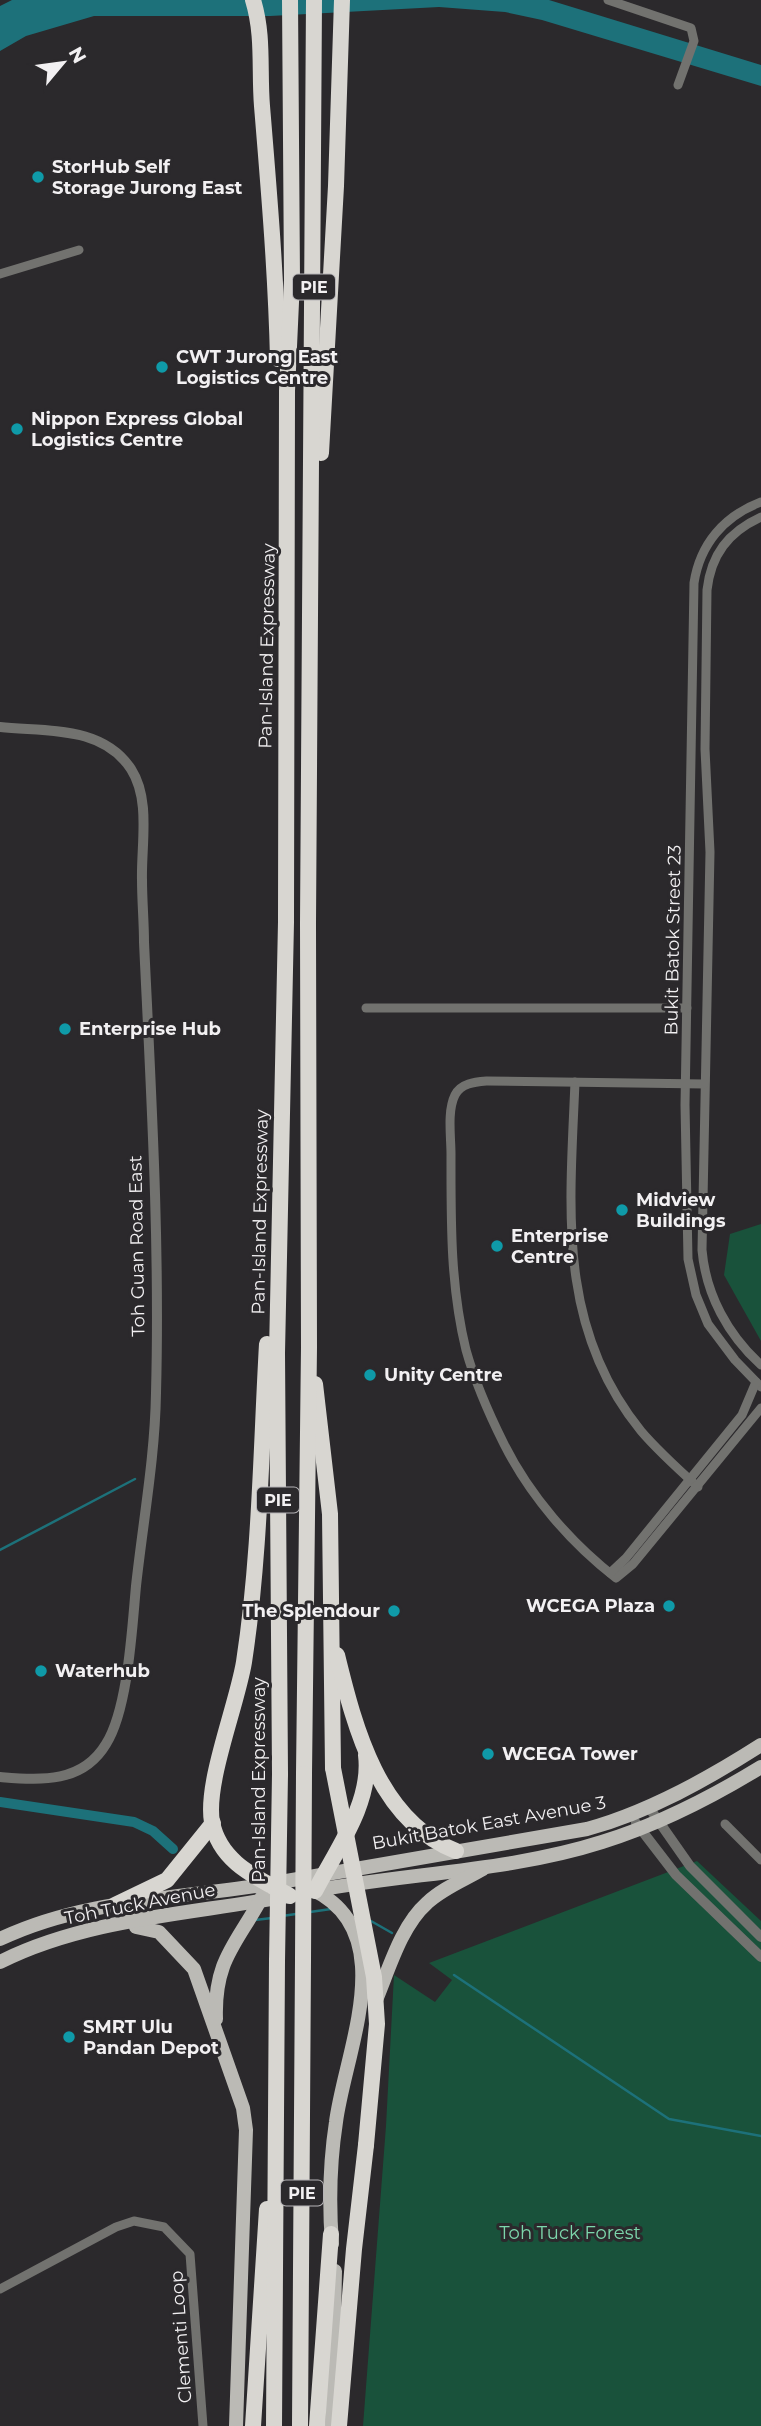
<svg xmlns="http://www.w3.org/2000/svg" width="761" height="2426" viewBox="0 0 761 2426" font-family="Montserrat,sans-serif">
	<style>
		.green { fill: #19523b }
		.water { fill: #1d717a }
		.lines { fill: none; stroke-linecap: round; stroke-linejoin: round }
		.stream { stroke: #1d717a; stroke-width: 2.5 }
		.canal { stroke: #1d717a; stroke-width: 10 }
		.minor { stroke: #72726f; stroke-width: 9 }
		.tertiary { stroke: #72726f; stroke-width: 10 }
		.primary { stroke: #bbbab5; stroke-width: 14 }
		.motorway { stroke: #d8d6d1; stroke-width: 16 }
		.motorway-bridge { stroke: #d8d6d1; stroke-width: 16 }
		.culture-dot { fill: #0f9aa8; stroke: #2b292c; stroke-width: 2.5 }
		.labels { text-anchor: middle; stroke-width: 6; stroke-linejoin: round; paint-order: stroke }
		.shield { fill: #2b292c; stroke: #b6b4b7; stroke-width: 2 }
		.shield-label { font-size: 16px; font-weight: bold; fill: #f2f0f2 }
		.poi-label { font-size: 18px; font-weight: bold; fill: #f2f0f2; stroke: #2b292c; text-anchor: start }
		.street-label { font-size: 18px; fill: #f2f0f2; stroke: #2b292c }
		.park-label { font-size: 18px; fill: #7cd7ac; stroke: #2b292c }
	</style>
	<rect width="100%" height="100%" fill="#2b292c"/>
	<g class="green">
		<path d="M 761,1224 L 761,1341 L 724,1275 L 730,1234 Z"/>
		<path d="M 697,1861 L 761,1921 L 761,2426 L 363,2426 L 386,2126 L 394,1975 L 435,2002 L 452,1980 L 429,1963 Z"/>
	</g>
	<path class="water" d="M 12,0 L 549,0 L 761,65 L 761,86 L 542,20 L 505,12 L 439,7 L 270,16 L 94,16 L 26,36 L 0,51 L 0,6 Z"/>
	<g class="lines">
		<g class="stream">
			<path d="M 0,1550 L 135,1479"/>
			<path d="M 310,1912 L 331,1909"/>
			<path d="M 282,1916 L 296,1914"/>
			<path d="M 255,1920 L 272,1918"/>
			<path d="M 371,1921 L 392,1933"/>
			<path d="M 454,1975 L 669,2119 L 761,2136"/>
		</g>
		<path class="canal" d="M 0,1802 L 134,1822 L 153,1831 L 173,1849"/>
		<g class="minor">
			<path d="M 608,0 L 691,28 L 694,41 L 678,85"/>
			<path d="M 0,274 L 79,250"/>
			<path d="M 761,502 C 724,516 700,544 694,583 L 685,1105 L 688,1259 L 696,1295 L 708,1324 L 735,1360 L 761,1387"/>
			<path d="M 761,517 C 728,532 711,555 707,590 L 705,749 L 710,852 L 702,1250 C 706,1295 728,1335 761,1365"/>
			<path d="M 366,1008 L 687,1008"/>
			<path d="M 575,1082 C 570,1206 556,1327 641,1431 C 658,1451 678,1469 698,1487"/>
			<path d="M 704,1084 L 487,1081 C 475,1082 461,1083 455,1095 C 447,1111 451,1137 451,1154 C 451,1220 450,1285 466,1350 C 475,1382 489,1414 504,1444 C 530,1496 571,1543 616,1578 L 633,1564 L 761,1408"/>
			<path d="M 610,1573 L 626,1558 L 742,1415 L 756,1382"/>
			<path d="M 725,1824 L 761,1860"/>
			<path d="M 0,2289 L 116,2227 L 134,2221 L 164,2227 L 190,2254 L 203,2426"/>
		</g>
		<g class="tertiary">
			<path d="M 0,727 C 46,732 102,725 131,769 C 151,800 141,845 142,880 C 142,901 144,922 144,942 C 151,1092 160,1242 156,1393 C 155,1457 143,1522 136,1586 C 132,1629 128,1709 106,1744 C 82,1784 40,1780 0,1777"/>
			<path d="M 648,1806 L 690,1866 L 761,1937"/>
			<path d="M 636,1823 L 676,1875 L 761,1957"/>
		</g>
		<g class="primary">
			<path d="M 311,1889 C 403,1931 345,2051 336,2122 C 330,2161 329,2205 332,2244"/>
			<path d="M 307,1892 C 404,1873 508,1872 602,1842 C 657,1825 712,1797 761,1767"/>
			<path d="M 136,1927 L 159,1932 L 194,1969 L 243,2108 L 246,2130 L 236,2426"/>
			<path d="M 0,1939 C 84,1899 178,1899 269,1884 C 375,1866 481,1847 587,1829 C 649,1812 708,1779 761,1745"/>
			<path d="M 0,1962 C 87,1918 193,1914 288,1896"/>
			<path d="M 376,2000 C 389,1969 401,1926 427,1903 C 443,1888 464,1880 483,1869"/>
			<path d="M 216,2019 C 214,1960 236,1945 262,1897"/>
			<path d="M 332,2426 L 335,2271"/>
		</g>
		<g class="motorway">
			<path d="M 253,0 C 264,36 259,70 262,106 C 269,191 276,274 278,359"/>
			<path d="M 321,453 L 336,186 L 342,0"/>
			<path d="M 267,1344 C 261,1449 260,1557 244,1662 C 237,1705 205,1783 212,1822 C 220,1863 258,1878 290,1896"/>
			<path d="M 315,1384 L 330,1514 L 333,1768"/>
			<path d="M 337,1655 C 355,1729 379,1821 456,1851"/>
			<path d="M 280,1774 L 277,1353 L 286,922 L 287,391 L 292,280 L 290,0"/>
			<path d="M 304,1774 L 309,1347 L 308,924 L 314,0"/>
			<path d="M 315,1891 C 337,1849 372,1802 366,1755"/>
			<path d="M 115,1905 L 167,1880 L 213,1823"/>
			<path d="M 253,2426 L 267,2209"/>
			<path d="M 274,2426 L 277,1961"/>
			<path d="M 300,2426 L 303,1960"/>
			<path d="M 317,2426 L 331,2234"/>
			<path d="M 339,2426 L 354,2249 L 366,2145"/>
		</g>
		<g class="motorway-bridge">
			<path d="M 333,1768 L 374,1977 L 377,2024 L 366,2145"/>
			<path d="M 303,1960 L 304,1774"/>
			<path d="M 277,1961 L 280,1774"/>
		</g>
	</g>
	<g class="culture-dot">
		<circle cx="38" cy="177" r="7"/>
		<circle cx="162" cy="367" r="7"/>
		<circle cx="17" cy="429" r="7"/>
		<circle cx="65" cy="1029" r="7"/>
		<circle cx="622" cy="1210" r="7"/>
		<circle cx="497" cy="1246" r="7"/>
		<circle cx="370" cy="1375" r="7"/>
		<circle cx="669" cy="1606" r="7"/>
		<circle cx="394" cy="1611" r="7"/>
		<circle cx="41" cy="1671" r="7"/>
		<circle cx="488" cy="1754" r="7"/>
		<circle cx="69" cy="2037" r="7"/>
	</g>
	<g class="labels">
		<g class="shield">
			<rect x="293" y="274.5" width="42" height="25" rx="5"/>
			<rect x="257" y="1487.5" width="42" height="25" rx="5"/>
			<rect x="281" y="2180.5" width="42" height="25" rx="5"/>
		</g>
		<g class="shield-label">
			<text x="314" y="293">PIE</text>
			<text x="278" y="1506">PIE</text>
			<text x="302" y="2199">PIE</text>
		</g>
		<g class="poi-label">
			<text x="52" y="173">StorHub Self<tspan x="52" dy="21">Storage Jurong East</tspan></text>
			<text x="176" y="363">CWT Jurong East<tspan x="176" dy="21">Logistics Centre</tspan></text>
			<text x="31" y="425">Nippon Express Global<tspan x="31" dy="21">Logistics Centre</tspan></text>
			<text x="79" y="1035">Enterprise Hub</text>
			<text x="636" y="1206">Midview<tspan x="636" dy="21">Buildings</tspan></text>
			<text x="511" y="1242">Enterprise<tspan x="511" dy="21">Centre</tspan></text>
			<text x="384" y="1381">Unity Centre</text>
			<text x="655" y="1612" text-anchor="end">WCEGA Plaza</text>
			<text x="380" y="1617" text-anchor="end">The Splendour</text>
			<text x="55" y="1677">Waterhub</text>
			<text x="502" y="1760">WCEGA Tower</text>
			<text x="83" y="2033">SMRT Ulu<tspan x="83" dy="21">Pandan Depot</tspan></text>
		</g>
		<g class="street-label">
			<text transform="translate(267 646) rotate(-89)" y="6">Pan-Island Expressway</text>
			<text transform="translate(673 940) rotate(-89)" y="6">Bukit Batok Street 23</text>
			<text transform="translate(260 1212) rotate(-89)" y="6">Pan-Island Expressway</text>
			<text transform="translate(137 1246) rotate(-91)" y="6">Toh Guan Road East</text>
			<text transform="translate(259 1780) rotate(-90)" y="6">Pan-Island Expressway</text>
			<text transform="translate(489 1823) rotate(-10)" y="6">Bukit Batok East Avenue 3</text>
			<text transform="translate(140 1904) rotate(-11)" y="6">Toh Tuck Avenue</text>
			<text transform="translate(181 2337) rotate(-94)" y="6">Clementi Loop</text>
		</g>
		<g class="park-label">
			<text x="570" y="2239">Toh Tuck Forest</text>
		</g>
	</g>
	<g transform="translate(63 63) rotate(61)" stroke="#2b292c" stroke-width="5" paint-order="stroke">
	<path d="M0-5L12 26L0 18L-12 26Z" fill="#f2f0f2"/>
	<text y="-10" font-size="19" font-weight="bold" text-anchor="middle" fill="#f2f0f2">N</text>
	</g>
</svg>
